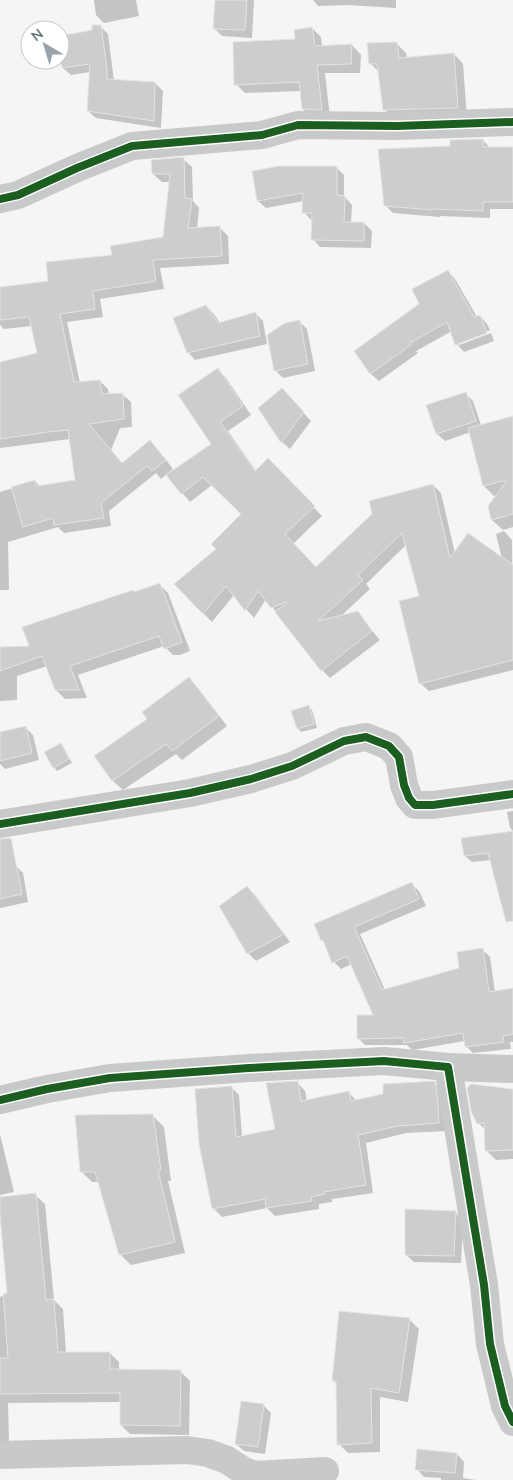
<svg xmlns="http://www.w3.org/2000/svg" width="513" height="1480" viewBox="0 0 513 1480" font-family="Mulish,sans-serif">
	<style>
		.shadow { fill: #0003 }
		.building { fill: #cccdce; stroke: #e4e4e4 }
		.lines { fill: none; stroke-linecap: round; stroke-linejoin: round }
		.minor { stroke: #c7c9ca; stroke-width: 28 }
		.cycleway-casing { stroke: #fff; stroke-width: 11 }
		.cycleway { stroke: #1b5e20; stroke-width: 8 }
	</style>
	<rect width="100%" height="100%" fill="#f5f5f4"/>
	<g class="shadow">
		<path d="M 94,0 L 136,0 L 139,16 L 104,23 L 96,15 Z"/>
		<path d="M 216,0 L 254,0 L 252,38 L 222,36 L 214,28 Z"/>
		<path d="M 313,0 L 396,0 L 396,8 L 347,5 L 318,6 Z"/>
		<path d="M 100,26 L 108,34 L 114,81 L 155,83 L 163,91 L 161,128 L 96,118 L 88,111 L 90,72 L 71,75 L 63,68 L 60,52 L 60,37 L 93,31 Z"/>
		<path d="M 312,28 L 321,37 L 322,47 L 352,45 L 361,55 L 360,73 L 325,73 L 330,118 L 312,118 L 303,109 L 301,91 L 245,93 L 236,84 Z"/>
		<path d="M 396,43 L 406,53 L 407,59 L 454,54 L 463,64 L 467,117 L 394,119 L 384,109 L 380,73 L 370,63 Z"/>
		<path d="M 483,140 L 490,148 L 513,149 L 513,209 L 490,209 L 490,218 L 440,216 L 440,217 L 393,213 L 385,205 L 451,147 Z"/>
		<path d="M 183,159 L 192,167 L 193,201 L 199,208 L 197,229 L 219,227 L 228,236 L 229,264 L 160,268 L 164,289 L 100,299 L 103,317 L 67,322 L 80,383 L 100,381 L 108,389 L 109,395 L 122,394 L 131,402 L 132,427 L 120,428 L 111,450 L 123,464 L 158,450 L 173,469 L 161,479 L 156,473 L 109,511 L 111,526 L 64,533 L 58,527 L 8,542 L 9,590 L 0,590 L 0,492 L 35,481 L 40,486 L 76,481 L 70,439 L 0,448 L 0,363 L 38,354 L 32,326 L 4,329 L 0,325 L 0,288 L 49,282 L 113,256 L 164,238 L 170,182 L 162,182 L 153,174 Z"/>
		<path d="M 336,167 L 344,175 L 344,196 L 352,205 L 351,223 L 364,223 L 372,231 L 371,248 L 320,247 L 313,239 L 313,220 L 311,220 L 304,212 L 304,201 L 266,208 L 258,201 Z"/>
		<path d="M 448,271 L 455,279 L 477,317 L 480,316 L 487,324 L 490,330 L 459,342 L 459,345 L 491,333 L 494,341 L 464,352 L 457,344 L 452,331 L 416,351 L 418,353 L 379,381 L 371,374 L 355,351 L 421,304 Z"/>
		<path d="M 206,306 L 214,314 L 220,323 L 255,313 L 263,321 L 267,344 L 195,360 L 188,352 Z"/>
		<path d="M 300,322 L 307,329 L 315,371 L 283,378 L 275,370 Z"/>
		<path d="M 218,370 L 226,378 L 251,415 L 228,431 L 256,471 L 268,460 L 322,516 L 293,544 L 316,569 L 433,485 L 441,493 L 455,553 L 502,559 L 496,534 L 504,531 L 512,540 L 513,670 L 429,691 L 420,683 L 420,597 L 406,545 L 366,584 L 370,589 L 340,617 L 357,613 L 380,640 L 330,678 L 322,670 L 266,599 L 254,618 L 234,595 L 212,622 L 204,614 L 176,584 L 217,549 L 243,514 L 212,485 L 190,502 L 168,476 L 212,444 Z"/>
		<path d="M 465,393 L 473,401 L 481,425 L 513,417 L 513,527 L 503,530 L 492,520 L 497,495 L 494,496 L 484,486 L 471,432 L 445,441 L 437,434 Z"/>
		<path d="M 289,397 L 311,421 L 290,449 L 282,442 L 260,408 Z"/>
		<path d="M 159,584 L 168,593 L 190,651 L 180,655 L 173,655 L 164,646 L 78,675 L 87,698 L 65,699 L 56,690 L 47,666 L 17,676 L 17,700 L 0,701 L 0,648 L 31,647 L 135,593 Z"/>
		<path d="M 189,679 L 198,688 L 227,726 L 182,760 L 176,754 L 123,790 L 113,781 L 96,756 L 149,719 Z"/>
		<path d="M 308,707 L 312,710 L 317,728 L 301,732 L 298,729 Z"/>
		<path d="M 25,727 L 33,735 L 39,760 L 5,769 L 0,764 L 0,733 Z"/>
		<path d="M 61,745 L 64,748 L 72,763 L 57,771 L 54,767 Z"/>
		<path d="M 513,811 L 513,831 L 510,828 L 507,812 Z"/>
		<path d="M 513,835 L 513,921 L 506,914 L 492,860 L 472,862 L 465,856 Z"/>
		<path d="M 0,840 L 15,865 L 23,873 L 28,902 L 0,908 Z"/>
		<path d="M 412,884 L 419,891 L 426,906 L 360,934 L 385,990 L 460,968 L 483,950 L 490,957 L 495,992 L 513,990 L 513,1042 L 510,1042 L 511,1049 L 473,1053 L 466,1046 L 465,1041 L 412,1050 L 407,1045 L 365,1045 L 358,1038 L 375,1016 L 352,964 L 341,969 L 334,962 L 327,945 L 322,940 Z"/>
		<path d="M 247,887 L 255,895 L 290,942 L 256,961 L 248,953 L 221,906 Z"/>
		<path d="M 297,1082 L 305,1091 L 307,1101 L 348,1092 L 356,1100 L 434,1083 L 442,1091 L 447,1131 L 406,1133 L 366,1143 L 373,1193 L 332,1199 L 332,1202 L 319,1204 L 319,1209 L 275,1216 L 267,1208 L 222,1217 L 213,1208 L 231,1087 L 239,1095 L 242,1137 L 275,1130 L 267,1084 Z"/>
		<path d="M 513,1090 L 513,1159 L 496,1160 L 487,1151 L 486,1130 L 478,1123 Z"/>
		<path d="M 153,1116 L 164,1127 L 171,1181 L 168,1181 L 185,1253 L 131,1265 L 120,1254 L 99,1182 L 92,1182 L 81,1171 Z"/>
		<path d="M 0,1134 L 14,1192 L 0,1195 Z"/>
		<path d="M 35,1195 L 45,1204 L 54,1300 L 63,1309 L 66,1353 L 110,1353 L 119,1362 L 119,1370 L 181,1372 L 190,1381 L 189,1435 L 130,1434 L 121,1425 L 121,1402 L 8,1403 L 9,1441 L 0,1441 L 0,1297 L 8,1294 L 0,1198 Z"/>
		<path d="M 455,1212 L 463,1220 L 461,1263 L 414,1262 L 406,1255 Z"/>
		<path d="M 409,1319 L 419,1329 L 408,1402 L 380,1397 L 380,1452 L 348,1453 L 339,1444 L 338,1385 L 333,1380 Z"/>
		<path d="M 263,1405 L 271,1413 L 265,1454 L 244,1451 L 236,1444 Z"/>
		<path d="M 457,1454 L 464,1462 L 463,1478 L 476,1480 L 441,1480 L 441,1478 L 424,1477 L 417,1469 Z"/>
	</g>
	<g class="building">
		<path d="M 215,0 L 247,0 L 245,30 L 213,29 Z"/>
		<path d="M 92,25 L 101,25 L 107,69 L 107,79 L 155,82 L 154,121 L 87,111 L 90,64 L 62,68 L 60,58 L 60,36 L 92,30 Z"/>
		<path d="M 312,27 L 315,46 L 352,44 L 351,64 L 317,65 L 322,110 L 302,109 L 299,82 L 234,85 L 233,42 L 295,39 L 294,30 Z"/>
		<path d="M 397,42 L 399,58 L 454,53 L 458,108 L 383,110 L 377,64 L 369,64 L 367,43 Z"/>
		<path d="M 483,139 L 483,147 L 513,147 L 513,202 L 483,202 L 483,211 L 433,209 L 433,210 L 384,206 L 378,149 L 450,146 L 450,140 Z"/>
		<path d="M 184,157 L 185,198 L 192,199 L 188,228 L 220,226 L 222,256 L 153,260 L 156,281 L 93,291 L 95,309 L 60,314 L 74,382 L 100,380 L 102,394 L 123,393 L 124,419 L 89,424 L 122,463 L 150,440 L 166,460 L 152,471 L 147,466 L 101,503 L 104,518 L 54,525 L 53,518 L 23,527 L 11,487 L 35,480 L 37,486 L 75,480 L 68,430 L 48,432 L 0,439 L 0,362 L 37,353 L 29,317 L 0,320 L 0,287 L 48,281 L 46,262 L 112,255 L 110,246 L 163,237 L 170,174 L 152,174 L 151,160 Z"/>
		<path d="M 279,166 L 337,166 L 337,195 L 345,196 L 344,222 L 364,222 L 364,241 L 311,240 L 312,213 L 302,213 L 303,193 L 257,201 L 252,171 Z"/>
		<path d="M 448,270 L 474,317 L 480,315 L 487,333 L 455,345 L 447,322 L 410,343 L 411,345 L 370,374 L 354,351 L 419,304 L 412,289 Z"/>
		<path d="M 206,305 L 218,323 L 256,312 L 260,336 L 187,353 L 173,318 Z"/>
		<path d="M 300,320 L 308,364 L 274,371 L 267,335 L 285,323 Z"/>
		<path d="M 218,368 L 243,406 L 220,422 L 255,471 L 268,458 L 315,506 L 285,534 L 316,567 L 372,514 L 369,501 L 433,484 L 450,558 L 468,533 L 513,565 L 513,660 L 419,684 L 399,601 L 419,596 L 402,533 L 358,575 L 363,580 L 318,621 L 358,611 L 372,631 L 321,671 L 275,612 L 287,603 L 286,602 L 271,608 L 258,591 L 245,611 L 226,586 L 203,614 L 174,584 L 216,549 L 211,544 L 241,514 L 203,477 L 181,494 L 166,475 L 211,444 L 178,395 Z"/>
		<path d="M 282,388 L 304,412 L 281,443 L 258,408 Z"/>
		<path d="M 466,392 L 476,421 L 436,434 L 426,405 Z"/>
		<path d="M 513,416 L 513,514 L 491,520 L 488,506 L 507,480 L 483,486 L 468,428 Z"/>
		<path d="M 160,583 L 182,642 L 164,649 L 159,636 L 70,666 L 79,690 L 55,690 L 42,656 L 0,671 L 0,647 L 29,646 L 22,627 L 133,590 L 134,592 Z"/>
		<path d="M 189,677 L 219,716 L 172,751 L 166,744 L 112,781 L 94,756 L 147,719 L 142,712 Z"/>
		<path d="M 309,705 L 314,724 L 297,729 L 291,711 Z"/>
		<path d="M 26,726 L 32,753 L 0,761 L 0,732 Z"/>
		<path d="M 61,743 L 69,759 L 53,768 L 44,752 Z"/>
		<path d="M 513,831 L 513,921 L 506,922 L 488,853 L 464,856 L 461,838 Z"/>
		<path d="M 11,838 L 22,894 L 0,899 L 0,839 Z"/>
		<path d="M 412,882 L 419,899 L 354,927 L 382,990 L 459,968 L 457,952 L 483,948 L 489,992 L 513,988 L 513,1034 L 503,1036 L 504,1042 L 465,1047 L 463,1033 L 404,1043 L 403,1038 L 357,1039 L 357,1015 L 373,1015 L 347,956 L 332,963 L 323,940 L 321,941 L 314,924 Z"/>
		<path d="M 247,886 L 284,934 L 247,954 L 219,906 Z"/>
		<path d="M 298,1081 L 301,1101 L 349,1091 L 351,1101 L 383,1094 L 383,1084 L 435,1081 L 438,1102 L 439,1123 L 398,1126 L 358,1135 L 366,1185 L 324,1192 L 325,1194 L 311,1197 L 312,1201 L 266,1208 L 265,1199 L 212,1209 L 199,1144 L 195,1089 L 232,1086 L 236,1137 L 275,1129 L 266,1083 Z"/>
		<path d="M 471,1084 L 513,1089 L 513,1150 L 485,1151 L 484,1123 L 477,1124 L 471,1111 L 467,1088 Z"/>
		<path d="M 153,1114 L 161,1170 L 158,1170 L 175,1242 L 119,1255 L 95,1172 L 80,1172 L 75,1115 Z"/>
		<path d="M 36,1193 L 46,1300 L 54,1299 L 58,1352 L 110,1352 L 110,1369 L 181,1370 L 180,1426 L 120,1425 L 120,1393 L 0,1394 L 0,1358 L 8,1358 L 3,1294 L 7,1293 L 0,1216 L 0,1197 Z"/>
		<path d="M 405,1209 L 456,1211 L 454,1256 L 405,1255 Z"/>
		<path d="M 339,1311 L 410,1318 L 399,1393 L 371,1388 L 372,1443 L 337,1445 L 336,1381 L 332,1381 Z"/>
		<path d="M 241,1401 L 264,1404 L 258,1447 L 235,1444 Z"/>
		<path d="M 417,1449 L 457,1453 L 455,1473 L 415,1470 Z"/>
	</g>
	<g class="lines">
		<g class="minor">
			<path d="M 0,199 L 18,195 L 77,168 L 132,146 L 262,135 L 298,125 L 397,126 L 513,122"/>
			<path d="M 0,824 L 190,793 L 251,779 L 292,766 L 344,741 L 366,737 L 389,746 L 399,757 L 404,785 L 409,798 L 415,805 L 433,805 L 513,794"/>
			<path d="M 448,1067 L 513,1069"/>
			<path d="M 0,1100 L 47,1089 L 110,1078 L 249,1068 L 384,1061 L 448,1067 L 484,1285 L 490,1344 L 505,1406 L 513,1422"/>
			<path d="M 0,1455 L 187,1450 L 208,1453 L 227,1460 L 242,1470 L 255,1475 L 325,1471"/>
		</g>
		<g class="cycleway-casing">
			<g id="cycleway">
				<path d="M 0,199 L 18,195 L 77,168 L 132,146 L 262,135 L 298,125 L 397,126 L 513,122"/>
				<path d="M 0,824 L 190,793 L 251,779 L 292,766 L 344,741 L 366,737 L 389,746 L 399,757 L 404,785 L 409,798 L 415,805 L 433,805 L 513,794"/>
				<path d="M 0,1100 L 47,1089 L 110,1078 L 249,1068 L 384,1061 L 448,1067 L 484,1285 L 490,1344 L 505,1406 L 513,1422"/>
			</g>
		</g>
		<use href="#cycleway" class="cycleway"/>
	</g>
	<g transform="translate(45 45) rotate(322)"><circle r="24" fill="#ffffff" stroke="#c3c9cc"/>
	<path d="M0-4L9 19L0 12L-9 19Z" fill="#99a3a9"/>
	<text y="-8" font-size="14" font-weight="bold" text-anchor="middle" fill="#687780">N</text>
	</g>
</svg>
